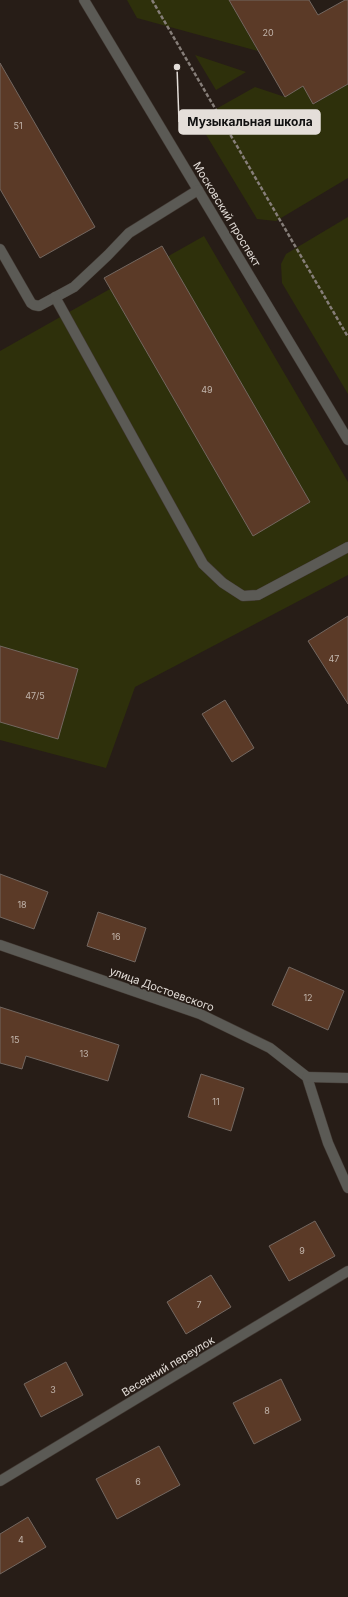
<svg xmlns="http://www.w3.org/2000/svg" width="348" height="1597" viewBox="0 0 348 1597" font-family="Inter,sans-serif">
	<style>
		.green { fill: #2e300b }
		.building { fill: #5b3a27; stroke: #736760 }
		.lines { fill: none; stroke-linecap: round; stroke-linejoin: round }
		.minor-casing { stroke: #413832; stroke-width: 11 }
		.path { stroke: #867e79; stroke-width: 2.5; stroke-dasharray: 4 2; stroke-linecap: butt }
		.minor { stroke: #5b5a55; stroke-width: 10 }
		.labels { text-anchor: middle; stroke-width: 3; stroke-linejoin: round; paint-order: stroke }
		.number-label { font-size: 9px; fill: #c2b5ac }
		.street-label { font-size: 11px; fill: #e4ded9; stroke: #271d17 }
		.leader { fill: none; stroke: #e4ded9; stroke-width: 1.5 }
		.callout-dot { fill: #e4ded9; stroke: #271d17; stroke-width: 1.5 }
		.callout { fill: #e4ded9; stroke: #e4ded9; stroke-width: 1.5 }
		.callout-label { font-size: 12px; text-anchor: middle; font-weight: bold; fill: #111 }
	</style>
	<rect width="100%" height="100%" fill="#271d17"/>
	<g class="green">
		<path d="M 127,0 L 229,0 L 258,51 L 137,18 Z"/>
		<path d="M 195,55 L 246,72 L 216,90 Z"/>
		<path d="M 348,84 L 348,178 L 276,221 L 257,219 L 202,128 L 207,114 L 255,87 L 285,97 L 303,86 L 314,104 Z"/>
		<path d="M 348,217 L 348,394 L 282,283 L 281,264 L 286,254 Z"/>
		<path d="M 204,236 L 348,482 L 348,575 L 135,687 L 106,768 L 0,740 L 0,351 Z"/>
	</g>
	<g class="building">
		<path d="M 229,0 L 309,0 L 318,15 L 345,0 L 348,0 L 348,84 L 313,104 L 303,86 L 285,97 Z"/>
		<path d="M 0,63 L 95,227 L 40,258 L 0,189 Z"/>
		<path d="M 162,246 L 310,502 L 253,536 L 104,278 Z"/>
		<path d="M 348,616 L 348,704 L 308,641 Z"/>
		<path d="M 0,646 L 78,669 L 58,739 L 0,722 Z"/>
		<path d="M 225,700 L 254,748 L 232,762 L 202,714 Z"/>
		<path d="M 0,874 L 48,892 L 34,929 L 0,917 Z"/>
		<path d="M 98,912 L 146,928 L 135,962 L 87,946 Z"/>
		<path d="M 289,967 L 344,991 L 328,1030 L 272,1005 Z"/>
		<path d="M 0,1007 L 119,1045 L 108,1081 L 26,1056 L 22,1069 L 0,1063 Z"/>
		<path d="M 201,1074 L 244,1088 L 231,1131 L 188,1117 Z"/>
		<path d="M 315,1221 L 335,1256 L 289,1281 L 269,1246 Z"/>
		<path d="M 211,1275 L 231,1307 L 186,1334 L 167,1302 Z"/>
		<path d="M 66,1362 L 83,1395 L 41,1417 L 24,1384 Z"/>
		<path d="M 281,1379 L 301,1420 L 254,1444 L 233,1403 Z"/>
		<path d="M 159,1446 L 180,1485 L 117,1519 L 96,1479 Z"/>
		<path d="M 28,1517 L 46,1547 L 0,1574 L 0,1534 Z"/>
	</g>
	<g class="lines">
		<g class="minor-casing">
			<g id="minor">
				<path d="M 84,0 L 348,440"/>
				<path d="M 0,249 L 31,303 L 34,305 L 39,306 L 74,287 L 108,255 L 129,233 L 198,190"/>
				<path d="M 55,297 L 203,564 L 223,583 L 243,596 L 258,595 L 348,547"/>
				<path d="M 0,945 L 200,1014 L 270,1048 L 307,1077 L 328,1143 L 348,1188"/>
				<path d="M 307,1077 L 348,1078"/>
				<path d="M 0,1481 L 348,1271"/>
			</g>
		</g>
		<path class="path" d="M 152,0 L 348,337"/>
		<use href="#minor" class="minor"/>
	</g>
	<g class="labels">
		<g class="number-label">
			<text x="268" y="36">20</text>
			<text x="18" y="129">51</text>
			<text x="207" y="393">49</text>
			<text x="334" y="662">47</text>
			<text x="35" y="699">47/5</text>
			<text x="22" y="908">18</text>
			<text x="116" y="940">16</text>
			<text x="308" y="1001">12</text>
			<text x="15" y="1043">15</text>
			<text x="84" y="1057">13</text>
			<text x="216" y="1105">11</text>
			<text x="302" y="1254">9</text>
			<text x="199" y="1308">7</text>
			<text x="53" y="1393">3</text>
			<text x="267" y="1414">8</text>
			<text x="138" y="1485">6</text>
			<text x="21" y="1543">4</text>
		</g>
		<g class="street-label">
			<text transform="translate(227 214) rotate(59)" y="4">Московский проспект</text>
			<text transform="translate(162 989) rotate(20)" y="4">улица Достоевского</text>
			<text transform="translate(168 1366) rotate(-31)" y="4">Весенний переулок</text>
		</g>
	</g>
	<path class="leader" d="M177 67L179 122"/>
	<circle class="callout-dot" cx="177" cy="67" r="4"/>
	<rect class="callout" x="179" y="110" width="141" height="24" rx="4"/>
	<g class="callout-label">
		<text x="250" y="126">Музыкальная школа</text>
	</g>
</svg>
